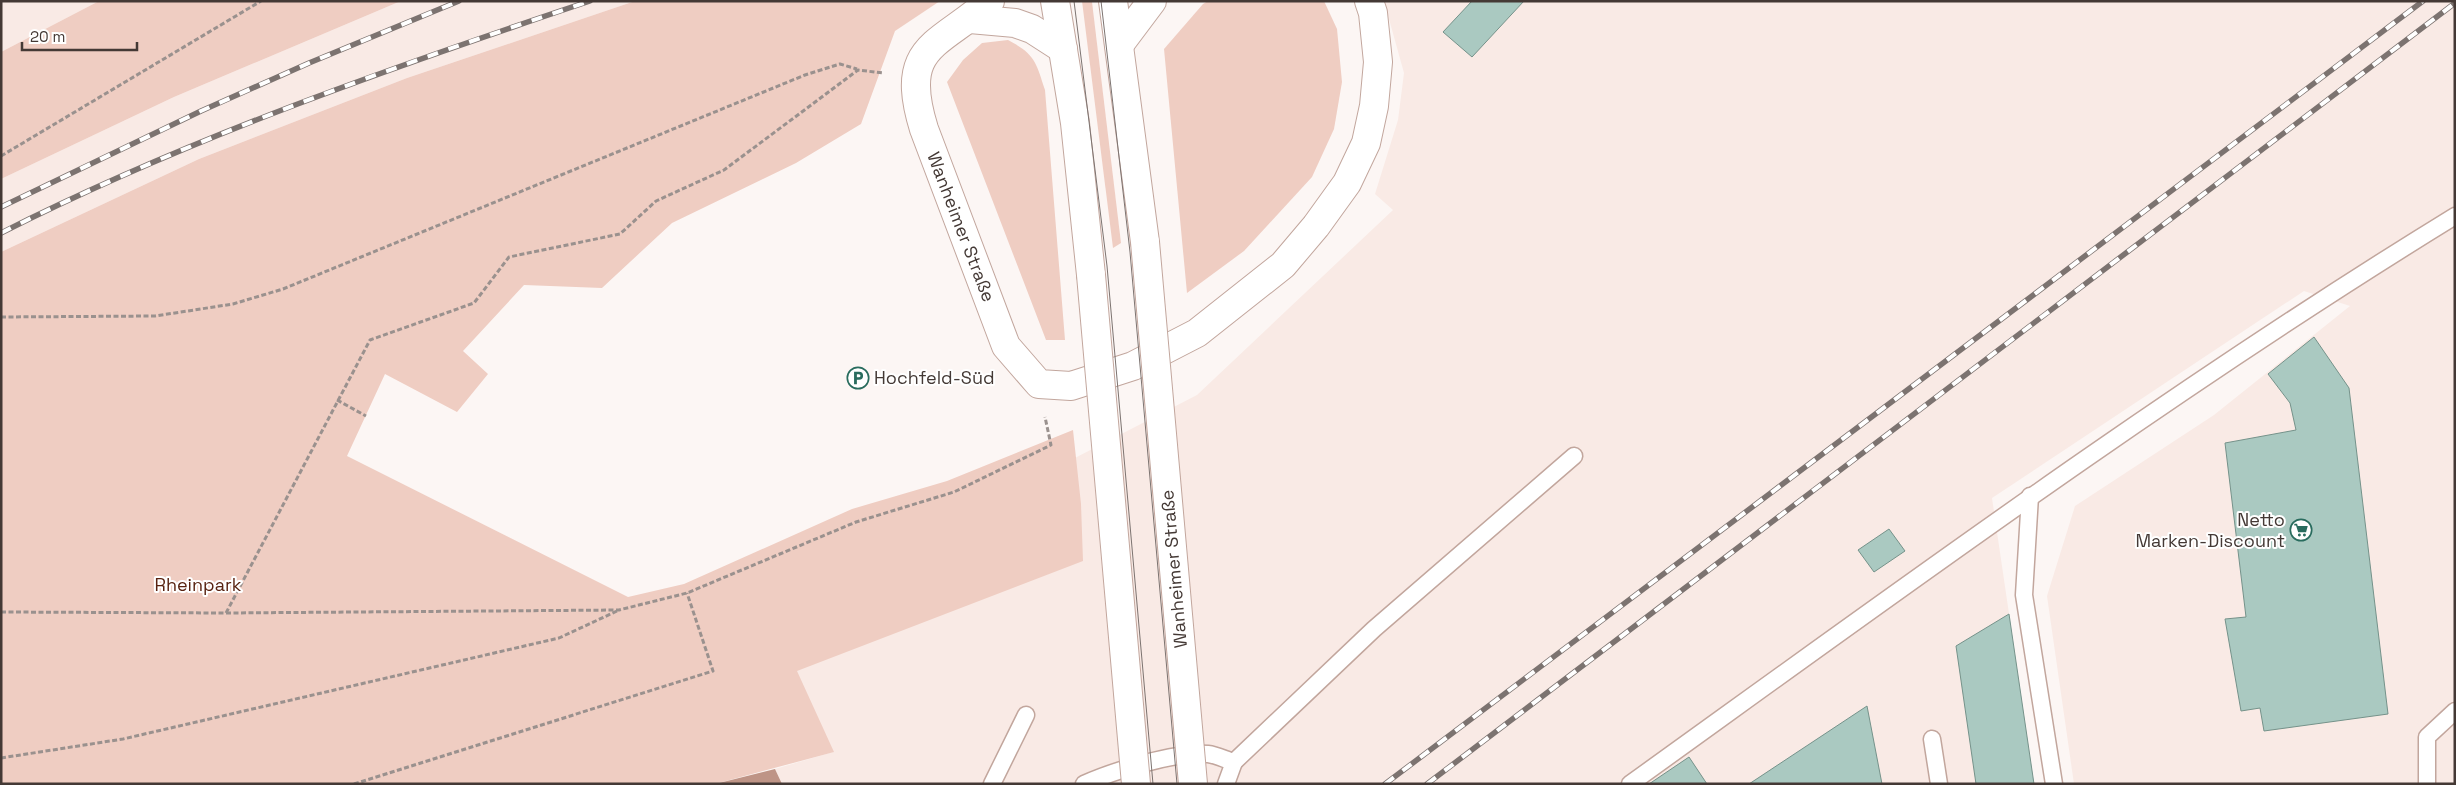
<svg xmlns="http://www.w3.org/2000/svg" width="2456" height="785" viewBox="0 0 2456 785" font-family="'Space Grotesk',sans-serif">
	<style>
		.built { fill: #f9eae5 }
		.green { fill: #efcdc2 }
		.water { fill: #be9486 }
		.building { fill: #aac9c1; stroke: #75928a }
		.lines { fill: none; stroke-linecap: round; stroke-linejoin: round }
		.service-casing { stroke: #c2a69d; stroke-width: 19 }
		.minor-casing { stroke: #c2a69d; stroke-width: 30 }
		.tertiary-casing { stroke: #c2a69d; stroke-width: 30 }
		.path { stroke: #9a918e; stroke-width: 3; stroke-dasharray: 5 2.5; stroke-linecap: butt }
		.service { stroke: #fff; stroke-width: 16 }
		.minor { stroke: #fff; stroke-width: 28 }
		.tertiary { stroke: #fff; stroke-width: 28 }
		.tram { stroke: #7c7370; stroke-width: 1 }
		.rail-casing { stroke: #7c7370; stroke-width: 5.5 }
		.rail { stroke: #fff; stroke-width: 4; stroke-dasharray: 11; stroke-linecap: butt }
		.tertiary-bridge-casing { stroke: #c2a69d; stroke-width: 30; stroke-linecap: butt }
		.tertiary-bridge { stroke: #fff; stroke-width: 28 }
		.labels { text-anchor: middle; stroke-width: 4; stroke-linejoin: round; paint-order: stroke }
		.street-label { font-size: 18px; fill: #443935; stroke: #fff }
		.poi-label { font-size: 18px; fill: #443935; stroke: #fff; text-anchor: start }
		.park-label { font-size: 18px; fill: #582210; stroke: #fff }
	</style>
	<rect width="100%" height="100%" fill="#fcf6f4"/>
	<g class="built">
		<path d="M 1,1 L 99,1 L 1,52 Z"/>
		<path d="M 401,1 L 635,1 L 407,78 L 199,159 L 1,252 L 1,179 L 174,97 Z"/>
		<path d="M 1384,1 L 2455,1 L 2455,784 L 2074,784 L 2047,596 L 2075,506 L 2214,415 L 2350,306 L 2304,291 L 1992,498 L 2034,784 L 782,784 L 775,769 L 833,752 L 1,784 L 304,710 L 1071,460 L 1197,395 L 1393,210 L 1375,194 L 1398,120 L 1404,73 Z"/>
	</g>
	<g class="green">
		<path d="M 99,1 L 401,1 L 174,97 L 1,179 L 1,52 Z"/>
		<path d="M 635,1 L 940,1 L 895,31 L 861,124 L 796,163 L 672,223 L 602,288 L 524,285 L 463,351 L 488,374 L 457,412 L 385,374 L 347,456 L 628,597 L 684,584 L 852,509 L 947,481 L 1073,430 L 1081,504 L 1083,561 L 797,671 L 834,752 L 715,784 L 1,784 L 1,252 L 199,159 L 407,78 Z"/>
		<path d="M 1082,1 L 1092,2 L 1121,243 L 1113,248 Z"/>
		<path d="M 1208,1 L 1324,1 L 1337,29 L 1342,82 L 1334,129 L 1312,177 L 1244,251 L 1187,293 L 1164,49 L 1203,4 Z"/>
		<path d="M 1008,40 C 1035,54 1036,62 1045,90 L 1065,340 L 1046,340 L 947,82 L 963,60 L 982,43 Z"/>
	</g>
	<path class="water" d="M 775,769 L 782,784 L 715,784 Z"/>
	<g class="building">
		<path d="M 1472,1 L 1524,1 L 1472,57 L 1443,32 Z"/>
		<path d="M 2314,337 L 2349,388 L 2388,714 L 2264,731 L 2260,708 L 2241,711 L 2225,619 L 2246,617 L 2225,443 L 2296,430 L 2290,403 L 2268,374 Z"/>
		<path d="M 1889,529 L 1905,551 L 1874,572 L 1858,550 Z"/>
		<path d="M 2009,614 L 2034,784 L 1976,784 L 1956,646 Z"/>
		<path d="M 1867,706 L 1882,784 L 1749,784 Z"/>
		<path d="M 1689,757 L 1707,784 L 1649,784 Z"/>
	</g>
	<g class="lines">
		<g class="service-casing">
			<g id="service">
				<path d="M 2030,496 L 2024,595 L 2054,784"/>
				<path d="M 1932,739 L 1939,784"/>
				<path d="M 1234,762 L 1374,629 L 1574,456"/>
				<path d="M 992,784 L 1026,715"/>
				<path d="M 1084,784 C 1113,771 1177,751 1208,754 C 1217,755 1226,760 1234,762 L 1226,784"/>
				<path d="M 1630,784 C 1901,589 2170,391 2455,216"/>
				<path d="M 2427,784 L 2427,737 L 2455,711"/>
			</g>
		</g>
		<g class="minor-casing">
			<g id="minor">
				<path d="M 990,1 C 938,47 898,45 924,129 L 1006,346 L 1039,384 L 1071,386 L 1133,366 L 1197,333 L 1283,265 L 1316,226 L 1347,183 L 1366,143 L 1374,106 L 1378,62 L 1373,13 L 1369,1"/>
				<path d="M 970,19 L 1015,23 L 1032,29 L 1063,49"/>
				<path d="M 1119,45 L 1152,1"/>
			</g>
		</g>
		<g class="tertiary-casing">
			<g id="tertiary">
				<path d="M 1055,1 L 1075,123 L 1091,275"/>
				<path d="M 1113,1 L 1145,242"/>
			</g>
		</g>
		<g class="path">
			<path d="M 1,156 L 261,1"/>
			<path d="M 1,317 L 155,316 L 233,304 L 283,289 L 805,75 L 840,64 L 857,69"/>
			<path d="M 337,400 L 366,416"/>
			<path d="M 1,612 L 226,613 L 619,610 L 687,593 L 856,522 L 954,492 L 1051,445 L 1045,417"/>
			<path d="M 226,613 L 370,340 L 474,303 L 509,257 L 620,234 L 656,201 L 724,170 L 858,70 L 883,73"/>
			<path d="M 1,758 L 123,739 L 559,638 L 617,611"/>
			<path d="M 354,784 L 713,671 L 687,593"/>
		</g>
		<use href="#service" class="service"/>
		<use href="#minor" class="minor"/>
		<use href="#tertiary" class="tertiary"/>
		<g class="tram">
			<path d="M 1074,1 L 1107,266 L 1153,784"/>
			<path d="M 1101,1 L 1130,252 L 1177,784"/>
		</g>
		<g class="rail-casing">
			<g id="rail">
				<path d="M 1,207 L 201,111 L 309,63 L 459,1"/>
				<path d="M 1,233 C 189,138 390,68 590,1"/>
				<path d="M 1385,784 L 2423,1"/>
				<path d="M 1427,784 L 2455,3"/>
			</g>
		</g>
		<use href="#rail" class="rail"/>
		<g class="tertiary-bridge-casing">
			<g id="tertiary-bridge">
				<path d="M 1145,242 L 1193,784"/>
				<path d="M 1091,275 L 1136,784"/>
			</g>
		</g>
		<use href="#tertiary-bridge" class="tertiary-bridge"/>
	</g>
	<defs>
		<g id="parking-ring" transform="scale(1.125)"><circle r="9.5" fill="#fff" stroke="#296c5e" stroke-width="1.5"/><path d="M-3.5-5.5H1a3.5 3.5 0 0 1 0 7H-1V5.5H-3.5ZM-1-3.4V-.6H.8a1.4 1.4 0 0 0 0-2.8Z" fill="#296c5e"/></g>
		<g id="supermarket-ring" transform="scale(1.125)"><circle r="9.5" fill="#fff" stroke="#296c5e" stroke-width="1.5"/><path d="M-6-5.5h2.5l.6 2H6L4.5 2H-2.5L-4.4-4H-6ZM-1.5 3.2a1.3 1.3 0 1 0 .1 0ZM3 3.2a1.3 1.3 0 1 0 .1 0Z" fill="#296c5e"/></g>
	</defs>
	<g fill-rule="evenodd">
		<use href="#parking-ring" x="858" y="378"/>
		<use href="#supermarket-ring" x="2301" y="530"/>
	</g>
	<g class="labels">
		<g class="street-label">
			<text transform="translate(961 227) rotate(69)" y="6">Wanheimer Straße</text>
			<text transform="translate(1174 569) rotate(-95)" y="6">Wanheimer Straße</text>
		</g>
		<g class="poi-label">
			<text x="874" y="384">Hochfeld-Süd</text>
			<text x="2285" y="526" text-anchor="end">Netto<tspan x="2285" dy="21">Marken-Discount</tspan></text>
		</g>
		<g class="park-label">
			<text x="198" y="591">Rheinpark</text>
		</g>
	</g>
	<rect width="2456" height="785" fill="none" stroke="#443935" stroke-width="5"/>
	<path d="M22 42v8h115v-8" fill="none" stroke="#443935" stroke-width="2.5"/>
	<text x="30" y="42" font-size="15" fill="#443935" stroke="#ffffff" stroke-width="4" paint-order="stroke">20 m</text>
</svg>
